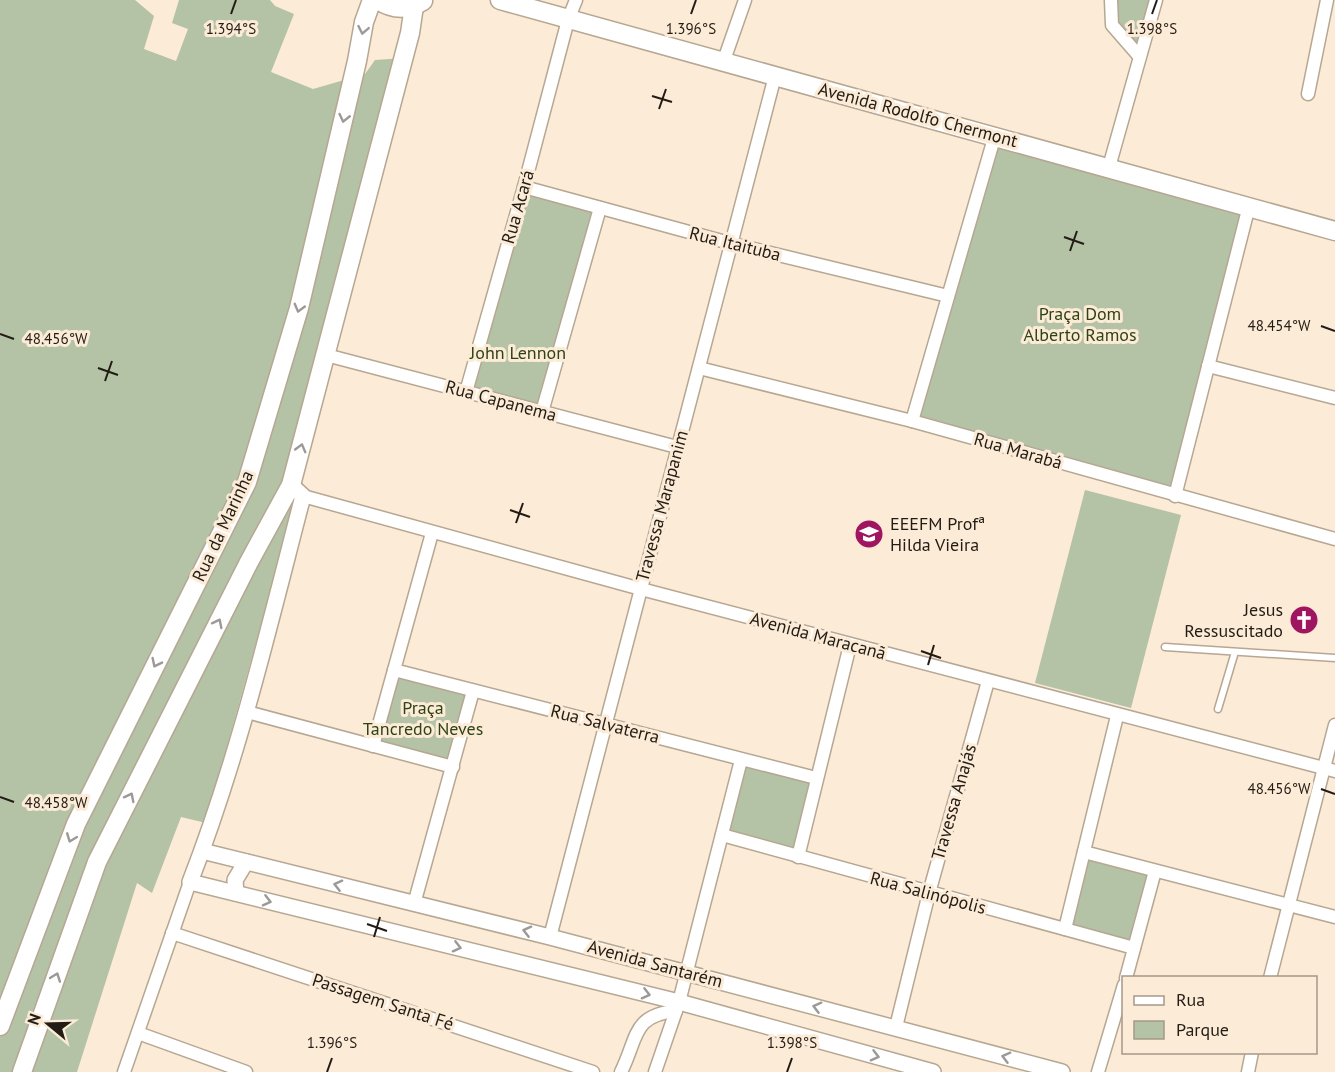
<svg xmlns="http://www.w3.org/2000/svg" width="1335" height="1072" viewBox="0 0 1335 1072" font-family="'PT Sans',sans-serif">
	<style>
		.green { fill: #b4c2a6 }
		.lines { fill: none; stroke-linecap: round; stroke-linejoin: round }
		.service-casing { stroke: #b6a793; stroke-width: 9 }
		.minor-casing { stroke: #b6a793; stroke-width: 15 }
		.tertiary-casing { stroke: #b6a793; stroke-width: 18 }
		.secondary-casing { stroke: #b6a793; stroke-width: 21 }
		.service { stroke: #fff; stroke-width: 6 }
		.minor { stroke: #fff; stroke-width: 12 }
		.tertiary { stroke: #fff; stroke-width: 15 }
		.secondary { stroke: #fff; stroke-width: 18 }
		.oneway { stroke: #9c9996 }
		.ticks { fill: none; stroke: #221c15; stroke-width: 2 }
		.labels { text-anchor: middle; stroke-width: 6; stroke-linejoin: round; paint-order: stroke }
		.street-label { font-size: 18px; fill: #221c15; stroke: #fcebd6 }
		.park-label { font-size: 18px; fill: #2e4314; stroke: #fcebd6 }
		.poi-label { font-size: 18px; fill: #221c15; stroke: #fcebd6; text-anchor: start }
		.ticks-label { font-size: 15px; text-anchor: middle; fill: #221c15; stroke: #fcebd6; stroke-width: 6; stroke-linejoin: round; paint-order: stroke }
	</style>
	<rect width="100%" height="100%" fill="#fcebd6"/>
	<g class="green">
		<path d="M 0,0 L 135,0 L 154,16 L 144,49 L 176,61 L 188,29 L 172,23 L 179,0 L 270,0 L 275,6 L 294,14 L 271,72 L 313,89 L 365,74 L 375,60 L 404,58 L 297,495 L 206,823 L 181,817 L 152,893 L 137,883 L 77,1072 L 0,1072 Z"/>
		<path d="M 1111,0 L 1156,0 L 1139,56 L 1112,25 Z"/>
		<path d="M 995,135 L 1249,206 L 1175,496 L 912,421 Z"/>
		<path d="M 524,187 L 600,208 L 542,412 L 466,392 Z"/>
		<path d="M 1085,490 L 1181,515 L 1131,708 L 1035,683 Z"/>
		<path d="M 394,670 L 473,691 L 453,767 L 373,746 Z"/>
		<path d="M 741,760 L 816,778 L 798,857 L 722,835 Z"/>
		<path d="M 1084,852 L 1155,871 L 1134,948 L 1065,929 Z"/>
	</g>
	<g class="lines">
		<g class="service-casing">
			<g id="service">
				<path d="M 1165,647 L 1335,658"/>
				<path d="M 1218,709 L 1235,652"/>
			</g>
		</g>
		<g class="minor-casing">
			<g id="minor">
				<path d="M 1111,0 L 1112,25 L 1139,56"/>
				<path d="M 723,63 L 745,0"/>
				<path d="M 1308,94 L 1327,0"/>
				<path d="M 1109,167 L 1156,0"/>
				<path d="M 524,187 L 733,244 L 948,296"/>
				<path d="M 326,355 L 677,447"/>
				<path d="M 1208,366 L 1335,398"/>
				<path d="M 699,368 L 912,421 L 1335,539"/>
				<path d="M 466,392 L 524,187 L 568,20 L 576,0"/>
				<path d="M 542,412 L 600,208"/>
				<path d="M 912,421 L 995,135"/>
				<path d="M 303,496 L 641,589 L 1335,771"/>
				<path d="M 1175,496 L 1249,206"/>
				<path d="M 394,670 L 816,778"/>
				<path d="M 247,712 L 453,767"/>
				<path d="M 373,746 L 432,533"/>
				<path d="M 722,835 L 1134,948"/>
				<path d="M 1084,852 L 1335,917"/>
				<path d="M 798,857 L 850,645"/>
				<path d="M 414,904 L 473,691"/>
				<path d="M 1065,929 L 1117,716"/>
				<path d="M 172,933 L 593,1072"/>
				<path d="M 550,937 L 775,76"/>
				<path d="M 1126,978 L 1155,871"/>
				<path d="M 1270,978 L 1335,725"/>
				<path d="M 896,1027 L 929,893 L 988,681"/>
				<path d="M 138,1033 L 246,1072"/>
				<path d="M 124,1072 L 190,882"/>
				<path d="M 621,1072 C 638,1038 632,1015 676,1011"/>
				<path d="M 655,1072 L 679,1002 L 741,760"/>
				<path d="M 1098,1072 L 1124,985"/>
				<path d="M 1248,1072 L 1252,1052"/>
			</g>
		</g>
		<g class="tertiary-casing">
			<g id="tertiary">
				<path d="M 291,485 L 303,496 C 269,626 239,756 190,882 L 679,1002 L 933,1072"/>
				<path d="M 202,851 L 550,937 L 1062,1072"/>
				<path d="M 236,893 L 235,880 L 246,862"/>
			</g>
		</g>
		<g class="secondary-casing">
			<g id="secondary">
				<path d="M 378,0 C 393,10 408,10 423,1"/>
				<path d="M 500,0 L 1335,231"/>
				<path d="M 0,1026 L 76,824 L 247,482 L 299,308 L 357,61 L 364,22 L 372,0"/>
				<path d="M 22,1072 L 97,862 L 249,562 L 291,485 L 410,33 L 414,6"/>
			</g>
		</g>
		<use href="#service" class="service"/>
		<use href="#minor" class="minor"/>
		<use href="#tertiary" class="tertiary"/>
		<use href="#secondary" class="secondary"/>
	</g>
	<defs><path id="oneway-chevron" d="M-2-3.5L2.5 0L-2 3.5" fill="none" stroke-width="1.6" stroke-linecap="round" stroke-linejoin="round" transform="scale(1.5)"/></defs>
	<g class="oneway">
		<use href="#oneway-chevron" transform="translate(363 30) rotate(101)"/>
		<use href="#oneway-chevron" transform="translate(344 118) rotate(103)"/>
		<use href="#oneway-chevron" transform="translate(299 308) rotate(105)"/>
		<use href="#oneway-chevron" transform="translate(301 448) rotate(-75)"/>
		<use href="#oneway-chevron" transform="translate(218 623) rotate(-63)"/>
		<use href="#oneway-chevron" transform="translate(156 663) rotate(116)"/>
		<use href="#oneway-chevron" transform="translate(130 797) rotate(-63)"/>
		<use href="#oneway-chevron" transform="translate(71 838) rotate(111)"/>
		<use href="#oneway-chevron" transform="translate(338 885) rotate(-166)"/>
		<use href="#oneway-chevron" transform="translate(267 901) rotate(14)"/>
		<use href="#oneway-chevron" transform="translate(527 931) rotate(-166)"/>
		<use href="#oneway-chevron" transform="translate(457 947) rotate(14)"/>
		<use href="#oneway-chevron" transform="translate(56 977) rotate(-70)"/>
		<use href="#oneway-chevron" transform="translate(646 994) rotate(14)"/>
		<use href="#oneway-chevron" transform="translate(817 1007) rotate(-165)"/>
		<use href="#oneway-chevron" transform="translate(875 1056) rotate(15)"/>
		<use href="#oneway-chevron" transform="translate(1006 1057) rotate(-165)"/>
	</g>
	<path class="ticks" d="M 231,14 L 236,0M 691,14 L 696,0M 1152,14 L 1157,0M 652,96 L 672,102M 659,109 L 666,89M 1064,237 L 1084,244M 1070,251 L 1077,231M 1321,326 L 1335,331M 0,334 L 14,339M 98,368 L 118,375M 105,381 L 112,361M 510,510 L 530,517M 516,523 L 523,503M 921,651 L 941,658M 928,665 L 934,645M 1321,789 L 1335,794M 0,797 L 14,802M 367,924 L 387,931M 374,937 L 380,917M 327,1072 L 332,1058M 787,1072 L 792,1058"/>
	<defs>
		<g id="school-disc" transform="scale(1.5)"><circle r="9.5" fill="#a01560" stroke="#fcebd6"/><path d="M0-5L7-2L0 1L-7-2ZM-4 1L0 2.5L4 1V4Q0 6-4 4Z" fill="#fff"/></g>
		<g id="church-disc" transform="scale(1.5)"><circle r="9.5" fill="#a01560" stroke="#fcebd6"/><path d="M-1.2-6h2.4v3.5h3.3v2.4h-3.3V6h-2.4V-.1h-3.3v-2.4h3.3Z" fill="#fff"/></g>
	</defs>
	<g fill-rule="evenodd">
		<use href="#school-disc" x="869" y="534"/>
		<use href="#church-disc" x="1304" y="620"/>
	</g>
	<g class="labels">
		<g class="street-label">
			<text transform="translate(918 115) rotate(15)" y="6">Avenida Rodolfo Chermont</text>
			<text transform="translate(518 207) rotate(-74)" y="6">Rua Acará</text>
			<text transform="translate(735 244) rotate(14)" y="6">Rua Itaituba</text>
			<text transform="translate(501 401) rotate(15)" y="6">Rua Capanema</text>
			<text transform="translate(1018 451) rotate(16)" y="6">Rua Marabá</text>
			<text transform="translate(662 506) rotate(-75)" y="6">Travessa Marapanim</text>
			<text transform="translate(223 526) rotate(-65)" y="6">Rua da Marinha</text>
			<text transform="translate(818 636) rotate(15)" y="6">Avenida Maracanã</text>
			<text transform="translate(605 724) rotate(14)" y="6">Rua Salvaterra</text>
			<text transform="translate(954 802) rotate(-74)" y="6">Travessa Anajás</text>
			<text transform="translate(928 893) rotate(15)" y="6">Rua Salinópolis</text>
			<text transform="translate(655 964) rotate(15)" y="6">Avenida Santarém</text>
			<text transform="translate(383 1002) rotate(18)" y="6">Passagem Santa Fé</text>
		</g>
		<g class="park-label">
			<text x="1080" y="320">Praça Dom<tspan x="1080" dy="21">Alberto Ramos</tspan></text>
			<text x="518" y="359">John Lennon</text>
			<text x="423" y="714">Praça<tspan x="423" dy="21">Tancredo Neves</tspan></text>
		</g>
		<g class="poi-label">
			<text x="890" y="530">EEEFM Profª<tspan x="890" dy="21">Hilda Vieira</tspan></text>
			<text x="1283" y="616" text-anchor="end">Jesus<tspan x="1283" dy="21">Ressuscitado</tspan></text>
		</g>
	</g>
	<g class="ticks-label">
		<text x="231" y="34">1.394°S</text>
		<text x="691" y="34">1.396°S</text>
		<text x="1152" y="34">1.398°S</text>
		<text x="1279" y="331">48.454°W</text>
		<text x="56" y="344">48.456°W</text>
		<text x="1279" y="794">48.456°W</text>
		<text x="56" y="808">48.458°W</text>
		<text x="332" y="1048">1.396°S</text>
		<text x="792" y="1048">1.398°S</text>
	</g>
	<rect x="1122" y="976" width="195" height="78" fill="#fcebd6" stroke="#a59889" stroke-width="1.5"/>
	<rect x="1134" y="996" width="30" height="9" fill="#ffffff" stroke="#a59889" stroke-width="1.5"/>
	<text x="1176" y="1006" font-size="18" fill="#221c15">Rua</text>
	<rect x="1134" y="1021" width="30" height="18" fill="#b4c2a6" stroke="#a59889" stroke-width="1.5"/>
	<text x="1176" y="1036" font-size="18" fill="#221c15">Parque</text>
	<g transform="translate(48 1024) rotate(289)" stroke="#fcebd6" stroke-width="4.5" paint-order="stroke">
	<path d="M0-4.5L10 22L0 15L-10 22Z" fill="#221c15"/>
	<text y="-9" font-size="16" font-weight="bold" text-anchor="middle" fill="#221c15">N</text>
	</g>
</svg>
